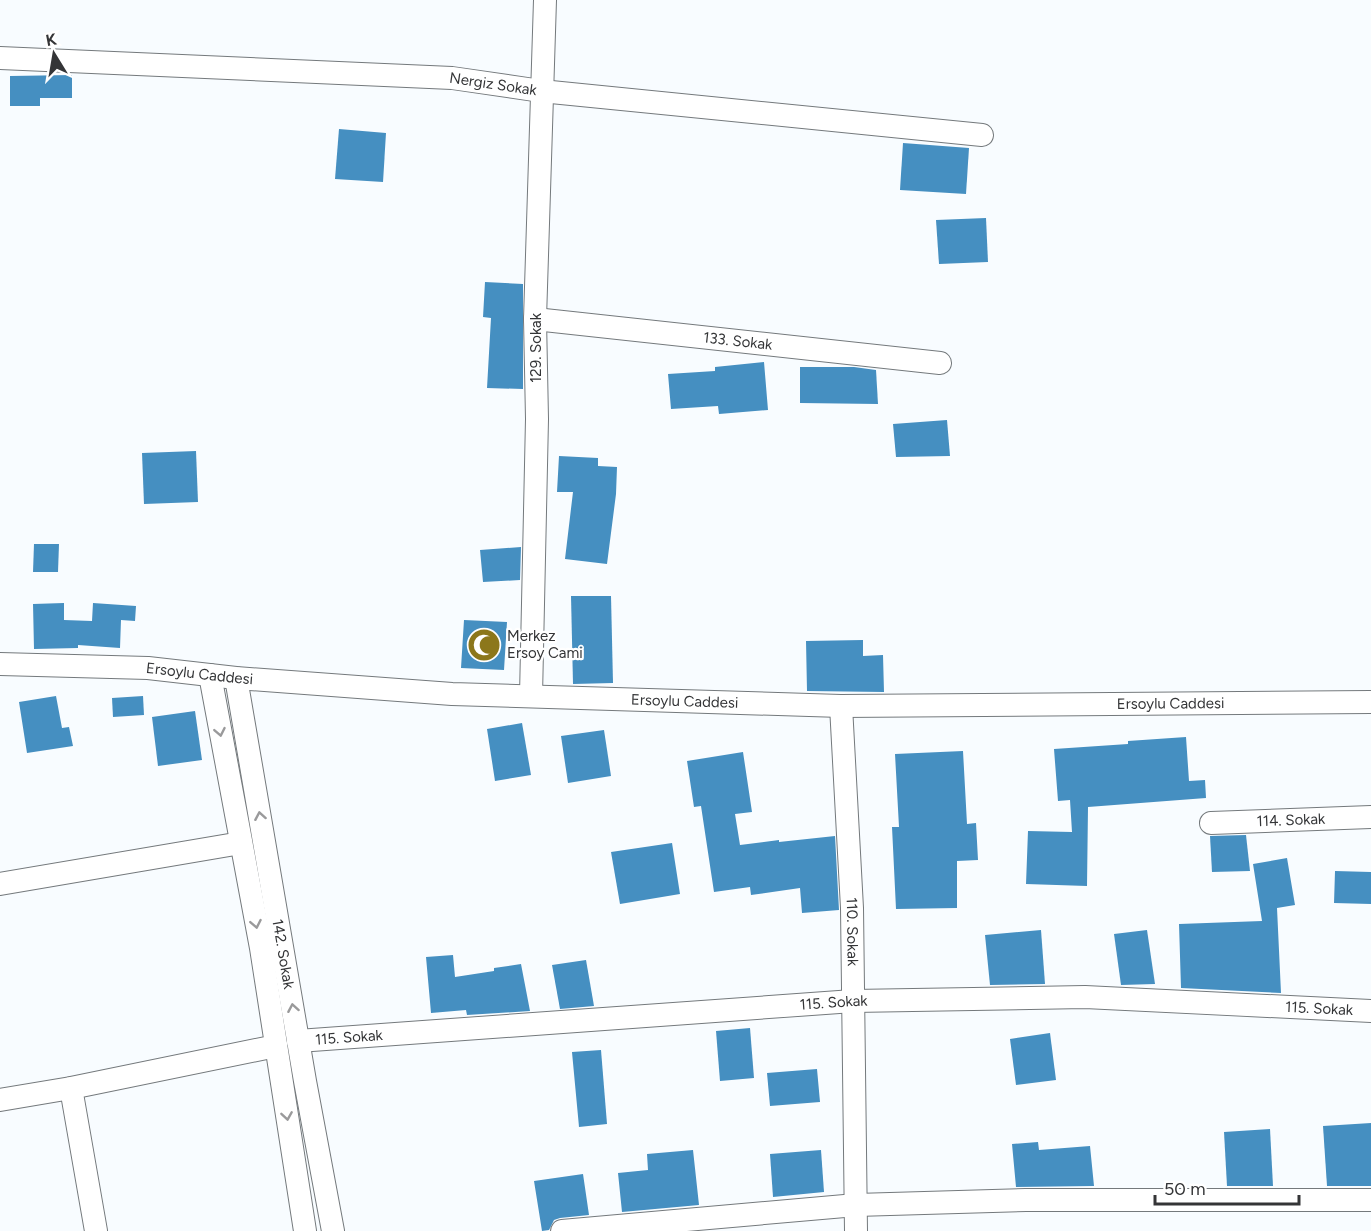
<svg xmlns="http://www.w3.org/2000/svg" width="1371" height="1231" viewBox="0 0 1371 1231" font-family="Figtree,sans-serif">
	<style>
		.building { fill: #458fc1 }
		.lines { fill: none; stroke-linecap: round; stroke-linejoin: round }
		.minor-casing { stroke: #74797c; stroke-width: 24 }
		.minor { stroke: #fff; stroke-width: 22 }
		.oneway { stroke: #9a9a9b }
		.labels { text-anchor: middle; stroke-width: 4.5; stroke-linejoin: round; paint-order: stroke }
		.street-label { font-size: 15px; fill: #343537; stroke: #fff }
		.poi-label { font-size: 15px; fill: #343537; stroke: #fff; text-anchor: start }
	</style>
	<rect width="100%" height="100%" fill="#f8fcff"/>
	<g class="building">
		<path d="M 72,75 L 72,98 L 40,98 L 40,106 L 10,106 L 10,76 Z"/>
		<path d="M 339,129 L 386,133 L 383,182 L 335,179 Z"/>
		<path d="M 903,143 L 969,148 L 966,194 L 900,190 Z"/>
		<path d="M 986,218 L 988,262 L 939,264 L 936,220 Z"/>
		<path d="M 485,282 L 523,284 L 523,389 L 487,388 L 491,318 L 483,317 Z"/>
		<path d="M 764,362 L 768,410 L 719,414 L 718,406 L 671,409 L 668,374 L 715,371 L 715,367 Z"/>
		<path d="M 800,367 L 854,367 L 876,370 L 878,404 L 800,403 Z"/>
		<path d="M 947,420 L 950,456 L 896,457 L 893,424 Z"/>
		<path d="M 196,451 L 198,502 L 144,504 L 142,453 Z"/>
		<path d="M 559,456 L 598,458 L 598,466 L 617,467 L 616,494 L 607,564 L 565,559 L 573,492 L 557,492 Z"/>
		<path d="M 34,544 L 59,544 L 58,572 L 33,572 Z"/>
		<path d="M 521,547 L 520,580 L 483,582 L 480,550 Z"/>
		<path d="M 571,596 L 611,596 L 613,683 L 573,684 Z"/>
		<path d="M 64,603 L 64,620 L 92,621 L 93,603 L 136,606 L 135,621 L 121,620 L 120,648 L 78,645 L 78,648 L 34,649 L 33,604 Z"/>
		<path d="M 464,620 L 507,622 L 504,670 L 461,668 Z"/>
		<path d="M 863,640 L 863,656 L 883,655 L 884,692 L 807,691 L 806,641 Z"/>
		<path d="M 56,696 L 62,728 L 69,727 L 73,746 L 27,753 L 19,702 Z"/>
		<path d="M 143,696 L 144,715 L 113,717 L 112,698 Z"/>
		<path d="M 195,711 L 202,760 L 158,766 L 152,717 Z"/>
		<path d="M 522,723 L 531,775 L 495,781 L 487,729 Z"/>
		<path d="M 604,730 L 611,776 L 568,783 L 561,736 Z"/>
		<path d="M 1186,737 L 1189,781 L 1205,780 L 1206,798 L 1088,807 L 1087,886 L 1026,884 L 1028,831 L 1072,832 L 1070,800 L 1058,801 L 1054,749 L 1128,744 L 1128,741 Z"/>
		<path d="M 963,751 L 967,824 L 976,823 L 978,860 L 957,861 L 957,908 L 896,909 L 892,827 L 899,827 L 895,754 Z"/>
		<path d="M 743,752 L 752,812 L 735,814 L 740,845 L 779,840 L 779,842 L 835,836 L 839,910 L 802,913 L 800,888 L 751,895 L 750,887 L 714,892 L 701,806 L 694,807 L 687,761 Z"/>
		<path d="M 1246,835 L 1250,871 L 1212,872 L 1210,836 Z"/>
		<path d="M 672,843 L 680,894 L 620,904 L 611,852 Z"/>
		<path d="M 1287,858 L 1295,905 L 1277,908 L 1281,993 L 1181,988 L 1179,924 L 1262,921 L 1253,864 Z"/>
		<path d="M 1335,871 L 1371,872 L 1371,904 L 1334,903 Z"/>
		<path d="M 1041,930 L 1045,984 L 990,985 L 985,935 Z"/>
		<path d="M 1147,930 L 1155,984 L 1121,985 L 1114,934 Z"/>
		<path d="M 453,955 L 455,977 L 494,971 L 494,968 L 521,964 L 530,1011 L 467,1015 L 466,1010 L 431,1013 L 426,957 Z"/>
		<path d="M 586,960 L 594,1006 L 560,1009 L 552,965 Z"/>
		<path d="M 750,1028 L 754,1078 L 720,1081 L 716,1031 Z"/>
		<path d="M 1050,1033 L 1056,1080 L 1016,1085 L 1010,1039 Z"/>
		<path d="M 601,1050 L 607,1124 L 579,1127 L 572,1052 Z"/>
		<path d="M 817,1069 L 820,1102 L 770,1106 L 767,1073 Z"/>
		<path d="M 1371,1123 L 1371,1186 L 1327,1186 L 1323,1126 Z"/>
		<path d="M 1270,1129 L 1273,1186 L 1227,1186 L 1224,1132 Z"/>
		<path d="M 1038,1142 L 1039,1150 L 1090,1146 L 1094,1186 L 1016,1187 L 1012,1144 Z"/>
		<path d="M 693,1150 L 699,1205 L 622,1212 L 618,1173 L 648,1170 L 647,1154 Z"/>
		<path d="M 821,1150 L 824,1192 L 773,1197 L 770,1154 Z"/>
		<path d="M 583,1174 L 589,1215 L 560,1218 L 554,1220 L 549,1230 L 542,1231 L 534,1181 Z"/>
	</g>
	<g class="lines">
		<g class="minor-casing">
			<g id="minor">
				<path id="s1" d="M 0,58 L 452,78 L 541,91 L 982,135"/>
				<path id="s2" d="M 535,319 L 940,363"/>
				<path id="s3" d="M 0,664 L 148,668 L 236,678 L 452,694 L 841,706 L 1371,702"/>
				<path d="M 210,675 L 261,948 L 305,1231"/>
				<path id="s4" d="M 236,678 L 305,1081 L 333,1231"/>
				<path d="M 531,696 L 537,419 L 535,319 L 545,0"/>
				<path id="s5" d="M 841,706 L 852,908 L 856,1231"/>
				<path id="s6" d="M 1211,823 L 1371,817"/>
				<path d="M 0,884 L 241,843"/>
				<path id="s7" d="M 298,1041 L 853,1001 L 1085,997 L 1371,1011"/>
				<path d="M 71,1088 L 96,1231"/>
				<path d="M 0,1100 L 71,1088 L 276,1046"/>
				<path d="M 562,1231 L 856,1205 L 1026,1200 L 1371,1200"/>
			</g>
		</g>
		<use href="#minor" class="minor"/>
	</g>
	<defs><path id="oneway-chevron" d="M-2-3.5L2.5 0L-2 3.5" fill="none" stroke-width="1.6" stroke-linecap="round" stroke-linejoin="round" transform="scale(1.5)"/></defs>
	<g class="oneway">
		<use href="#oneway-chevron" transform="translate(220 732) rotate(79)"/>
		<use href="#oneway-chevron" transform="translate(260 816) rotate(-100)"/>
		<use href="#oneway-chevron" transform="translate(256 924) rotate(79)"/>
		<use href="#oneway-chevron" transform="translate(293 1008) rotate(-100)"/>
		<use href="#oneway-chevron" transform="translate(287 1116) rotate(81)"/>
	</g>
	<defs>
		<g id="mosque-disc" transform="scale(1.725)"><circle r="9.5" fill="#8c771b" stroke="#fff"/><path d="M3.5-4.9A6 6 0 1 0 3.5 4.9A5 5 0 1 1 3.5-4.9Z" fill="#fff"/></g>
	</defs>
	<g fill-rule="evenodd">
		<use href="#mosque-disc" x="484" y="645"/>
	</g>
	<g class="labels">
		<g class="street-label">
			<text dy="5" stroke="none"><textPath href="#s1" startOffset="494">Nergiz Sokak</textPath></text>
			<text dy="5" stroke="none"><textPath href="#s2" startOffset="204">133. Sokak</textPath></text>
			<text transform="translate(536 348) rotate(-90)" y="5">129. Sokak</text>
			<text dy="5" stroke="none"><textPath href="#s3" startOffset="200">Ersoylu Caddesi</textPath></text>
			<text dy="5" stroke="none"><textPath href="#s3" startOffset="686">Ersoylu Caddesi</textPath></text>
			<text dy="5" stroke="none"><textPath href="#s3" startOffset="1172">Ersoylu Caddesi</textPath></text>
			<text dy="5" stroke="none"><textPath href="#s6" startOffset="80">114. Sokak</textPath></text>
			<text dy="5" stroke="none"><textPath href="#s5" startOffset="226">110. Sokak</textPath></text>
			<text dy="5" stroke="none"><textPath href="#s4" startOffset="280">142. Sokak</textPath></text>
			<text dy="5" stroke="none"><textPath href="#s7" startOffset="537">115. Sokak</textPath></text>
			<text dy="5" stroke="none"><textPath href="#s7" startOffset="1023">115. Sokak</textPath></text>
			<text dy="5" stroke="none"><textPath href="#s7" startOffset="51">115. Sokak</textPath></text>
		</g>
		<g class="poi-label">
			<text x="507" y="641">Merkez<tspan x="507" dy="17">Ersoy Cami</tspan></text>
		</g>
	</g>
	<g transform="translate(54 54) rotate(349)" stroke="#ffffff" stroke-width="4.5" paint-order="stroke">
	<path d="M0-4.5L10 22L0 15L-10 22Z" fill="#343537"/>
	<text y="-9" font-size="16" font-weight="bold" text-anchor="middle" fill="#343537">K</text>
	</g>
	<path d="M1155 1195v9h144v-9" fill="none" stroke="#343537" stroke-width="3"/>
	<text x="1164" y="1195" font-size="18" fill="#343537" stroke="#ffffff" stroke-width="4.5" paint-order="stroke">50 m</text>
</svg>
